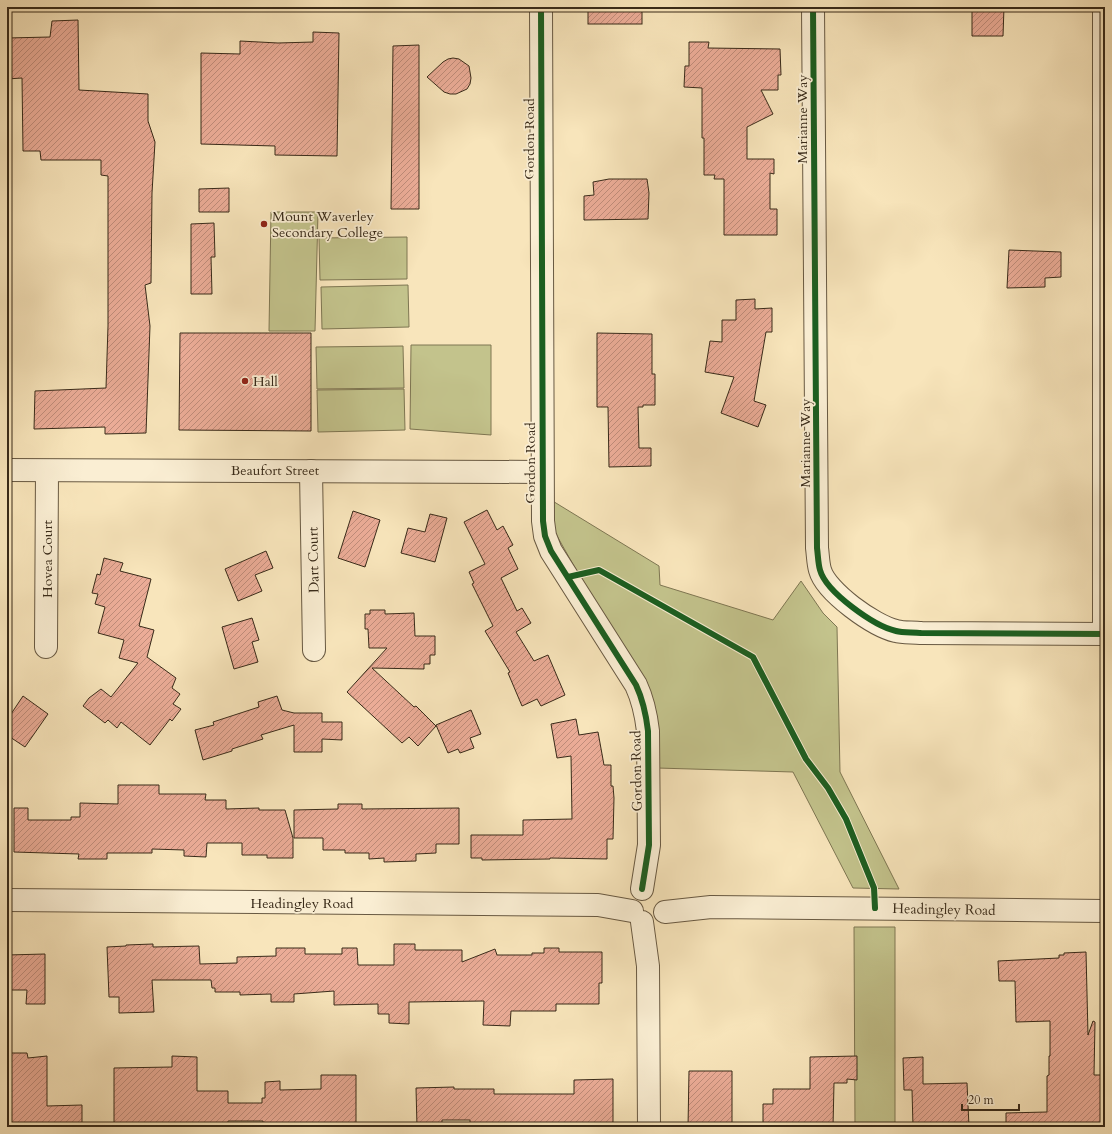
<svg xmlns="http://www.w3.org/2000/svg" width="1112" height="1134" viewBox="0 0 1112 1134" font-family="Cardo,serif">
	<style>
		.park { fill: #c3c38c; stroke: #7e7652 }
		.building { fill: url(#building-hatch); stroke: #382a19 }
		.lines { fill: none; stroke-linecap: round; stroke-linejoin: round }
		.minor-casing { stroke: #685942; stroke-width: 24 }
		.minor { stroke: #faeed3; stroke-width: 22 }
		.cycleway-casing { stroke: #faeed3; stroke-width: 8 }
		.cycleway { stroke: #1b5e20; stroke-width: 6 }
		.poi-dot { fill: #8f2418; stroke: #faeed3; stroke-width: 1.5 }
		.labels { text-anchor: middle; stroke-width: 3.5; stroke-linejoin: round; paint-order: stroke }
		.street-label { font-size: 14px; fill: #382a19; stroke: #faeed3 }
		.poi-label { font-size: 14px; fill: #382a19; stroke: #faeed3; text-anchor: start }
	</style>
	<defs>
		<pattern id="building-hatch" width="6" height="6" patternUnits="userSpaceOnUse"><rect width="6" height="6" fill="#ebac97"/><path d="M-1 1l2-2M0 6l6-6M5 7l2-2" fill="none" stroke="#bf8c7a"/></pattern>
	</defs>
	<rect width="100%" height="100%" fill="#f8e5bb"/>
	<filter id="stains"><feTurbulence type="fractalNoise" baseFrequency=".005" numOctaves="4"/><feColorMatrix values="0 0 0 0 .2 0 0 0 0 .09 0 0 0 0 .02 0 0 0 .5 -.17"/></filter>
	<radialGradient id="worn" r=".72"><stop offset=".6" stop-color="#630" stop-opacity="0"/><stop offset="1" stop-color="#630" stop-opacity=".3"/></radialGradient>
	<g class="park">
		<path d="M 271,212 L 318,212 L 315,331 L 269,331 Z"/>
		<path d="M 407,237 L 407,279 L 320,280 L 319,238 Z"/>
		<path d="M 408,285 L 409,327 L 322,329 L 321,287 Z"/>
		<path d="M 411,345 L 491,345 L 491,435 L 410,429 Z"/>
		<path d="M 403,346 L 404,388 L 317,389 L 316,347 Z"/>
		<path d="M 404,389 L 405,430 L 318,432 L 317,390 Z"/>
		<path d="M 551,500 L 659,566 L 660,585 L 773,620 L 801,581 L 823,613 L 837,627 L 840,772 L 899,889 L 853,888 L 793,772 L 657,768 L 655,710 L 552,527 Z"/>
		<path d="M 854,927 L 895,927 L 895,1127 L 855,1127 Z"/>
	</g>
	<g class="building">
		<rect x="588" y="7" width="54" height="17"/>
		<path d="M 972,7 L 1004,7 L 1003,36 L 972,36 Z"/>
		<path d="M 78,20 L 79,90 L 148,94 L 148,121 L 155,142 L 152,193 L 151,283 L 145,285 L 150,326 L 146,433 L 105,434 L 105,427 L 34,429 L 35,391 L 106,388 L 108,326 L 108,176 L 101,175 L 101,160 L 41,160 L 40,151 L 23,151 L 22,78 L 7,79 L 7,38 L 50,37 L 52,21 Z"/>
		<path d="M 313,32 L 339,33 L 337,156 L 275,155 L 275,146 L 201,144 L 201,53 L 240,54 L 240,41 L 278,43 L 313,42 Z"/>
		<path d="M 689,42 L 709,42 L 708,48 L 780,49 L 781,75 L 778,75 L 778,90 L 761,90 L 773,114 L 747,127 L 747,159 L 774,159 L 774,174 L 770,173 L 770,209 L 777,209 L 777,235 L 724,235 L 724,179 L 714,179 L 715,175 L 704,175 L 704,138 L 702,138 L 702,88 L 684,87 L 685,66 L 689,66 Z"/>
		<path d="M 419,45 L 419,209 L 391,209 L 393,46 Z"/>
		<path d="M 453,58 L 459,59 L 469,66 L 471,78 L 470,84 L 467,89 L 456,94 L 450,94 L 444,92 L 427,77 L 443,62 L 448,59 Z"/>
		<path d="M 609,179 L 647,179 L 649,193 L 648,219 L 584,220 L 584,196 L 594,195 L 593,182 Z"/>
		<path d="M 229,188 L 229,212 L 199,212 L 199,189 Z"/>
		<path d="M 214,223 L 215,257 L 211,257 L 212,294 L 191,294 L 191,224 Z"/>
		<path d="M 1009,250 L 1061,252 L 1061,277 L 1045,278 L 1045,287 L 1007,288 Z"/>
		<path d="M 755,299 L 755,309 L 772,308 L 772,332 L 766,332 L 754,401 L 766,405 L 758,427 L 721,413 L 734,377 L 705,372 L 710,341 L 722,342 L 722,320 L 736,320 L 736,300 Z"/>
		<path d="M 180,333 L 311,333 L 311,431 L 179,430 Z"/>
		<path d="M 597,333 L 652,334 L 652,374 L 655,374 L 655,405 L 643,405 L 643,407 L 638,407 L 639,448 L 651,448 L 651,466 L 609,467 L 608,407 L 597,407 Z"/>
		<path d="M 487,510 L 497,530 L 503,526 L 513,545 L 508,548 L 518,569 L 501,578 L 517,611 L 522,608 L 531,623 L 516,632 L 534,661 L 548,655 L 565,695 L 541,706 L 537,699 L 522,706 L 508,673 L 510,672 L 485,631 L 493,626 L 472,584 L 474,583 L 469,572 L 485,564 L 464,522 Z"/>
		<path d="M 353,511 L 380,520 L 365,567 L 338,558 Z"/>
		<path d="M 430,514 L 447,518 L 435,562 L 401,553 L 408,528 L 425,532 Z"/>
		<path d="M 266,551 L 273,568 L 255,575 L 262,591 L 238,601 L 225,569 Z"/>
		<path d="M 104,558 L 123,563 L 120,571 L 151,579 L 139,626 L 154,630 L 147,657 L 176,678 L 172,688 L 180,694 L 173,704 L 181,709 L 172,721 L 170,719 L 150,745 L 121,722 L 117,728 L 108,720 L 105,723 L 83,706 L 89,698 L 101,689 L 111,697 L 138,663 L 119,658 L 124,640 L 98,633 L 105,607 L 95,604 L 98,594 L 92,593 L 97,574 L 100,575 Z"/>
		<path d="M 370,610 L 385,610 L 385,614 L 414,613 L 415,636 L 435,636 L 435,655 L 430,655 L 430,664 L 424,664 L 424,669 L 372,668 L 414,707 L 416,706 L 436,726 L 418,746 L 409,737 L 402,743 L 347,692 L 387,648 L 369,648 L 368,629 L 365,629 L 365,614 L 370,614 Z"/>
		<path d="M 252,618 L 259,640 L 252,642 L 258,662 L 234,669 L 222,627 Z"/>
		<path d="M 23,696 L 48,714 L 25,747 L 7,735 L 7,720 Z"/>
		<path d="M 277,696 L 282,710 L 294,713 L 322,713 L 322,722 L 342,722 L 342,740 L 322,739 L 322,752 L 294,752 L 294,725 L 261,735 L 263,739 L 232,749 L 232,751 L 203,760 L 195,730 L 214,725 L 213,722 L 259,707 L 258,702 Z"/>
		<path d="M 471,710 L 481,734 L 470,738 L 474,748 L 460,753 L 458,749 L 448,753 L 436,725 Z"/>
		<path d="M 576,719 L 579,735 L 598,732 L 604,765 L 611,765 L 611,786 L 613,786 L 614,798 L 613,839 L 607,839 L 607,859 L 550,858 L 550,859 L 482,860 L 482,858 L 471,858 L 471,835 L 523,835 L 523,820 L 572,819 L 571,756 L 557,758 L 551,724 Z"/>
		<path d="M 118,785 L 159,785 L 159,794 L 206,794 L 205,800 L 226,800 L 226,809 L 259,808 L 259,810 L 285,810 L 293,838 L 293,858 L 267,858 L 267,855 L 242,855 L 242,843 L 207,843 L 206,857 L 184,856 L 184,850 L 152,849 L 152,853 L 107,853 L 107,859 L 78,859 L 79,854 L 14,852 L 14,808 L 28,808 L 28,820 L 71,820 L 71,817 L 80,817 L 80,803 L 118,804 Z"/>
		<path d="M 338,804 L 362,804 L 362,809 L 459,808 L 459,844 L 436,844 L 436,853 L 416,854 L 416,861 L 384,862 L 384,858 L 369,859 L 369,853 L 345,853 L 345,850 L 323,850 L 323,838 L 294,838 L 294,810 L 338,809 Z"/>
		<path d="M 153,944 L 153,947 L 199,946 L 200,964 L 237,963 L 237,957 L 276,956 L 276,948 L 305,948 L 305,954 L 342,954 L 342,948 L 357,948 L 358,965 L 394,965 L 394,944 L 415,944 L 415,950 L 462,950 L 462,962 L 495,949 L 497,955 L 532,955 L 532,953 L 544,953 L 544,948 L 559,948 L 559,952 L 602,952 L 602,983 L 599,983 L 599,1004 L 556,1004 L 556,1011 L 511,1011 L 510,1026 L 483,1025 L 484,1001 L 409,1002 L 409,1024 L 389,1023 L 389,1014 L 378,1014 L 378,1004 L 334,1005 L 334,991 L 294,994 L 294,1002 L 271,1002 L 271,994 L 240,995 L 240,992 L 215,992 L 215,988 L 212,988 L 211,980 L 152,980 L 154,1012 L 119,1013 L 119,997 L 109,997 L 107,947 L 126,946 L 126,945 Z"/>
		<path d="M 1086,952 L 1088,1035 L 1093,1021 L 1095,1022 L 1094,1075 L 1105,1075 L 1105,1127 L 1006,1127 L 1006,1113 L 1047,1112 L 1047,1076 L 1049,1075 L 1049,1056 L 1050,1056 L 1050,1021 L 1016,1022 L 1015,981 L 999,981 L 998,961 L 1059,958 L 1059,955 L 1064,955 L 1064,953 Z"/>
		<path d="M 45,954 L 45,1004 L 26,1004 L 27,990 L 7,990 L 7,955 Z"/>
		<path d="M 7,1053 L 27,1053 L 28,1058 L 47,1056 L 47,1106 L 82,1105 L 82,1127 L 7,1127 Z"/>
		<path d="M 172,1056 L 197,1057 L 197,1091 L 228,1091 L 228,1103 L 262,1103 L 262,1098 L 265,1098 L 265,1082 L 280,1081 L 280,1090 L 321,1089 L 321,1075 L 356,1075 L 356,1127 L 263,1127 L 263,1121 L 228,1121 L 228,1127 L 114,1127 L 114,1068 L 172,1067 Z"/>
		<path d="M 857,1056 L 857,1080 L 847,1079 L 847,1083 L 834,1083 L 833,1127 L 763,1127 L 763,1104 L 773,1104 L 773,1089 L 810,1089 L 810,1057 Z"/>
		<path d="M 923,1057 L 923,1084 L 967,1083 L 969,1127 L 913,1127 L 912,1090 L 904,1090 L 903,1058 Z"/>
		<path d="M 689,1071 L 732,1071 L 732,1127 L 688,1127 Z"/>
		<path d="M 613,1079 L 613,1127 L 470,1127 L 470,1120 L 442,1120 L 442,1127 L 417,1127 L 416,1088 L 454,1087 L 454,1089 L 494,1089 L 494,1094 L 574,1094 L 574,1080 Z"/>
	</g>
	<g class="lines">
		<g class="minor-casing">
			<g id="minor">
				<path d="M 541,7 L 543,521 L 545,536 L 551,551 L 636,685 C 643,700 646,714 648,731 L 649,845 L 642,889"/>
				<path d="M 813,7 L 817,548 C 818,555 818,563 820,570 C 826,592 874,626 896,631 C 903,633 913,632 921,633 L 1105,634"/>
				<path d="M 1104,7 L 1104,634"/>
				<path d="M 7,470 L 542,472"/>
				<path d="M 311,471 L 314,650"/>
				<path d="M 46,647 L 47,471"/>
				<path d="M 7,900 L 598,905 L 632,911"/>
				<path d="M 665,912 L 711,907 L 1105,911"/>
				<path d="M 642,922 L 648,966 L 649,1127"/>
			</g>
		</g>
		<use href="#minor" class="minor"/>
		<g class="cycleway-casing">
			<g id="cycleway">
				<path d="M 541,7 L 543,521 L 545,536 L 551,551 L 636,685 C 643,700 646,714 648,731 L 649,845 L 642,889"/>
				<path d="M 813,7 L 817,548 C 818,555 818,563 820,570 C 826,592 874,626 896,631 C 903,633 913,632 921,633 L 1105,634"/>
				<path d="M 568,577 L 599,570 L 753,657 L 806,759 L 828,788 L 846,819 L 874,888 L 875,908"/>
			</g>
		</g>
		<use href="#cycleway" class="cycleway"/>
	</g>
	<g class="poi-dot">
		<circle cx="264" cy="224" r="4"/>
		<circle cx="245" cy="381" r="4"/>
	</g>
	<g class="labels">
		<g class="street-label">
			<text transform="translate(802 119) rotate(-90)" y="5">Marianne Way</text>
			<text transform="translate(529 139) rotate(-90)" y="5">Gordon Road</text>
			<text transform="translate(805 443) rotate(-90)" y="5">Marianne Way</text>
			<text transform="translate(530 463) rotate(-90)" y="5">Gordon Road</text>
			<text x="275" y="475">Beaufort Street</text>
			<text transform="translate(47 559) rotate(-90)" y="5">Hovea Court</text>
			<text transform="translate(313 560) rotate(-91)" y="5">Dart Court</text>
			<text transform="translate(636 771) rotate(-91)" y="5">Gordon Road</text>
			<text x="302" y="908">Headingley Road</text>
			<text transform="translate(944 909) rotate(1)" y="5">Headingley Road</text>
		</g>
		<g class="poi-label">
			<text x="272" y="221">Mount Waverley<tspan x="272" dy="16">Secondary College</tspan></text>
			<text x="253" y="386">Hall</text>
		</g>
	</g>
	<rect width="1112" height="1134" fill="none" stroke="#f8e5bb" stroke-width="24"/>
	<rect x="8" y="8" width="1096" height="1118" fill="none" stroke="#382a19" stroke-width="2"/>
	<rect x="12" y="12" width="1088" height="1110" fill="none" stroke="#382a19"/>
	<path d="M962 1104v6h57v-6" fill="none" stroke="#382a19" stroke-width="2"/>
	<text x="968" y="1104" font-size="12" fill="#382a19" stroke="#faeed3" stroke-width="3" paint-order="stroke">20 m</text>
	<rect width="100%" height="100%" filter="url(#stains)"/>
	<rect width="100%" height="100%" fill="url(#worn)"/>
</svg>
